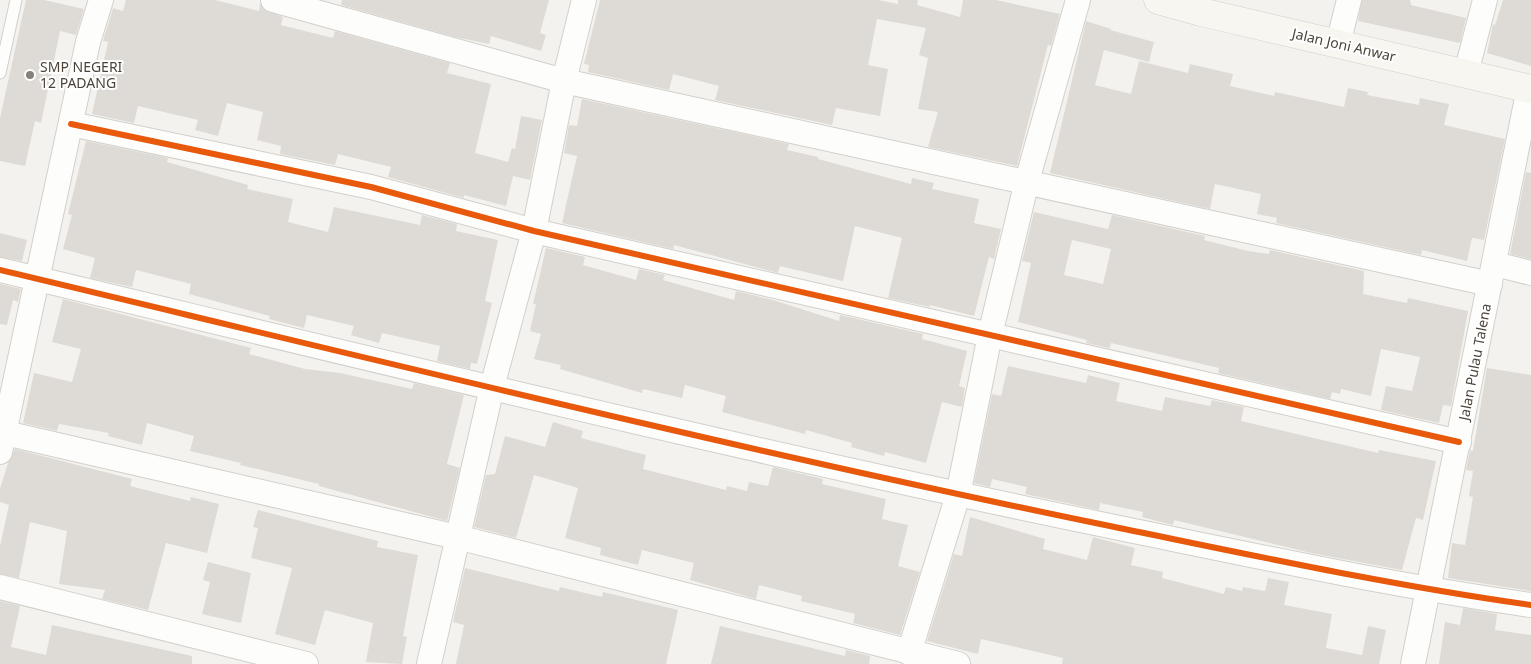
<svg xmlns="http://www.w3.org/2000/svg" width="1531" height="664" viewBox="0 0 1531 664" font-family="'Noto Sans',sans-serif">
	<style>
		.building { fill: #dedbd6; fill-rule: evenodd }
		.lines { fill: none; stroke-linecap: round; stroke-linejoin: round }
		.lane-casing { stroke: #d2d0cb; stroke-width: 13 }
		.street-casing { stroke: #d2d0cb; stroke-width: 26 }
		.secondary-casing { stroke: #d3cfc5; stroke-width: 29 }
		.lane { stroke: #fdfdfc; stroke-width: 11 }
		.street { stroke: #fdfdfc; stroke-width: 24 }
		.secondary { stroke: #f7f6f1; stroke-width: 28 }
		.cycleway-casing { stroke: #fff; stroke-width: 9 }
		.cycleway { stroke: #e8590c; stroke-width: 6 }
		.poi-dot { fill: #868178; stroke: #fff; stroke-width: 2 }
		.labels { text-anchor: middle; stroke-width: 4; stroke-linejoin: round; paint-order: stroke }
		.street-label { font-size: 14px; fill: #4b4439; stroke: #fff }
		.poi-label { font-size: 14px; fill: #4b4439; stroke: #fff; text-anchor: start }
	</style>
	<rect width="100%" height="100%" fill="#f4f2ee"/>
	<g class="building">
		<path d="M 26,0 L 44,0 L 84,9 L 76,35 L 60,31 L 41,123 L 35,121 L 25,166 L 0,161 L 0,118 Z"/>
		<path d="M 126,0 L 215,0 L 259,11 L 260,3 L 264,10 L 283,17 L 281,25 L 333,38 L 335,31 L 450,63 L 447,73 L 491,84 L 475,153 L 508,162 L 512,148 L 515,149 L 521,116 L 542,120 L 530,180 L 513,176 L 506,206 L 464,195 L 464,198 L 388,177 L 391,167 L 338,154 L 335,165 L 280,154 L 281,146 L 257,140 L 263,112 L 227,103 L 218,136 L 195,130 L 198,120 L 138,106 L 134,123 L 92,114 L 108,42 L 103,41 L 113,8 L 123,11 Z"/>
		<path d="M 342,0 L 549,0 L 540,33 L 546,35 L 541,51 L 491,36 L 489,44 L 455,37 L 341,5 Z"/>
		<path d="M 600,0 L 878,0 L 898,4 L 898,0 L 918,0 L 917,5 L 960,17 L 963,0 L 996,0 L 1060,14 L 1051,46 L 1048,45 L 1017,166 L 928,147 L 938,112 L 918,109 L 928,58 L 919,55 L 926,28 L 877,19 L 868,65 L 888,69 L 880,116 L 836,108 L 832,125 L 715,100 L 719,86 L 673,74 L 669,90 L 588,72 L 589,65 L 584,64 Z"/>
		<path d="M 1362,0 L 1410,0 L 1411,5 L 1466,18 L 1460,43 L 1358,21 Z"/>
		<path d="M 1503,0 L 1531,0 L 1531,66 L 1487,53 L 1493,24 L 1495,25 Z"/>
		<path d="M 1086,21 L 1111,29 L 1110,30 L 1154,42 L 1149,62 L 1104,50 L 1095,85 L 1131,94 L 1139,61 L 1188,73 L 1190,64 L 1233,74 L 1230,86 L 1274,96 L 1275,92 L 1344,107 L 1348,88 L 1368,92 L 1367,95 L 1419,105 L 1420,98 L 1449,104 L 1444,125 L 1505,139 L 1484,240 L 1472,238 L 1467,261 L 1422,250 L 1421,255 L 1276,223 L 1277,218 L 1257,214 L 1261,194 L 1215,184 L 1210,209 L 1050,173 Z"/>
		<path d="M 582,99 L 789,144 L 787,150 L 818,157 L 818,159 L 911,184 L 912,178 L 934,183 L 932,189 L 979,199 L 974,223 L 1001,229 L 994,259 L 989,257 L 974,316 L 930,305 L 930,307 L 888,298 L 902,238 L 855,226 L 843,281 L 780,266 L 778,273 L 674,245 L 673,249 L 562,223 L 577,156 L 564,153 L 569,125 L 577,126 Z"/>
		<path d="M 86,141 L 168,158 L 167,162 L 248,185 L 247,189 L 293,199 L 288,222 L 328,232 L 334,207 L 420,225 L 422,215 L 457,224 L 456,231 L 498,240 L 485,301 L 492,303 L 477,364 L 471,363 L 470,369 L 437,361 L 440,346 L 382,333 L 379,343 L 351,335 L 354,326 L 307,315 L 304,328 L 269,319 L 270,316 L 189,294 L 191,284 L 136,270 L 132,287 L 90,278 L 95,258 L 63,249 L 72,215 L 68,214 Z"/>
		<path d="M 1526,172 L 1531,173 L 1531,259 L 1510,254 Z"/>
		<path d="M 1034,212 L 1108,229 L 1112,215 L 1205,236 L 1204,240 L 1248,251 L 1269,254 L 1270,250 L 1364,271 L 1363,294 L 1407,303 L 1408,298 L 1468,311 L 1451,406 L 1443,405 L 1439,423 L 1381,410 L 1386,386 L 1412,391 L 1420,357 L 1381,349 L 1371,396 L 1341,389 L 1340,394 L 1332,392 L 1330,399 L 1218,373 L 1219,368 L 1111,343 L 1110,348 L 1086,343 L 1087,340 L 1018,322 L 1031,263 L 1022,261 ZM 1072,240 L 1111,249 L 1103,284 L 1064,275 Z"/>
		<path d="M 0,233 L 27,240 L 22,261 L 0,257 Z"/>
		<path d="M 546,248 L 585,257 L 583,265 L 636,280 L 639,269 L 665,275 L 663,280 L 734,300 L 736,291 L 773,300 L 839,321 L 840,315 L 923,334 L 922,339 L 967,351 L 959,386 L 965,388 L 962,407 L 942,402 L 926,463 L 885,452 L 884,456 L 851,447 L 852,443 L 806,430 L 805,434 L 722,412 L 726,396 L 685,385 L 682,398 L 643,389 L 642,393 L 560,369 L 561,365 L 534,359 L 541,334 L 530,331 L 536,304 L 533,304 Z"/>
		<path d="M 0,284 L 21,289 L 18,302 L 13,300 L 7,325 L 0,324 Z"/>
		<path d="M 63,299 L 251,348 L 249,354 L 305,369 L 340,373 L 412,389 L 414,383 L 464,395 L 447,464 L 460,468 L 447,521 L 319,486 L 319,484 L 240,465 L 241,463 L 190,451 L 194,436 L 147,423 L 142,445 L 108,436 L 109,433 L 59,424 L 57,431 L 23,423 L 34,373 L 72,382 L 81,349 L 52,342 Z"/>
		<path d="M 1008,366 L 1086,383 L 1088,375 L 1120,383 L 1116,401 L 1162,411 L 1165,397 L 1210,406 L 1212,400 L 1244,407 L 1241,421 L 1378,453 L 1379,450 L 1436,461 L 1423,520 L 1416,518 L 1402,570 L 1311,553 L 1174,520 L 1173,525 L 1142,517 L 1143,512 L 1100,503 L 1099,510 L 1025,494 L 1027,487 L 992,479 L 990,487 L 974,483 L 992,394 L 1001,396 Z"/>
		<path d="M 1487,368 L 1531,375 L 1531,591 L 1448,578 L 1452,543 L 1465,545 L 1473,497 L 1469,496 L 1473,471 L 1466,470 L 1470,450 L 1473,451 Z"/>
		<path d="M 553,422 L 583,431 L 581,438 L 646,455 L 643,469 L 726,490 L 727,486 L 747,491 L 749,482 L 768,486 L 773,467 L 823,479 L 822,484 L 886,499 L 882,519 L 908,525 L 898,566 L 920,572 L 900,635 L 853,623 L 855,614 L 801,601 L 802,596 L 759,585 L 756,599 L 690,580 L 694,563 L 642,550 L 638,565 L 600,555 L 601,548 L 565,538 L 578,488 L 534,475 L 516,538 L 474,527 L 486,475 L 495,474 L 505,436 L 545,447 Z"/>
		<path d="M 15,449 L 132,479 L 130,486 L 190,501 L 191,497 L 219,504 L 207,553 L 166,543 L 148,610 L 102,599 L 105,590 L 59,584 L 67,531 L 30,522 L 19,578 L 0,574 L 0,546 L 9,505 L 0,502 L 0,489 L 8,463 Z"/>
		<path d="M 258,510 L 378,541 L 377,547 L 418,555 L 403,636 L 407,637 L 402,664 L 366,662 L 373,623 L 325,610 L 315,645 L 275,634 L 292,568 L 251,558 L 258,528 L 253,527 Z"/>
		<path d="M 970,517 L 1045,539 L 1043,549 L 1087,560 L 1093,537 L 1135,548 L 1131,565 L 1163,572 L 1162,578 L 1224,594 L 1226,587 L 1242,591 L 1243,587 L 1265,591 L 1268,578 L 1289,582 L 1284,605 L 1332,614 L 1326,648 L 1362,655 L 1368,626 L 1386,630 L 1379,664 L 1062,664 L 1063,658 L 981,639 L 978,654 L 927,641 L 954,554 L 962,556 Z"/>
		<path d="M 208,562 L 251,573 L 241,623 L 202,614 L 210,582 L 203,580 Z"/>
		<path d="M 465,568 L 559,591 L 560,587 L 602,597 L 603,592 L 678,610 L 666,664 L 456,664 L 464,625 L 453,622 Z"/>
		<path d="M 0,601 L 20,606 L 11,647 L 46,655 L 52,625 L 192,656 L 192,664 L 0,664 Z"/>
		<path d="M 1463,608 L 1497,614 L 1495,630 L 1531,635 L 1531,664 L 1439,664 L 1445,622 L 1460,625 Z"/>
		<path d="M 720,626 L 845,656 L 846,650 L 870,656 L 869,664 L 711,664 Z"/>
	</g>
	<g class="lines">
		<g class="lane-casing">
			<path id="lane" d="M 0,73 L 16,0"/>
		</g>
		<g class="street-casing">
			<g id="street">
				<path d="M 273,0 L 564,81 L 1490,284"/>
				<path d="M 1338,44 L 1349,0"/>
				<path d="M 1466,73 L 1485,0"/>
				<path d="M 71,124 L 371,187 L 534,231 L 1459,442"/>
				<path d="M 1495,264 L 1531,273"/>
				<path d="M 0,270 C 368,358 735,449 1105,525 C 1247,554 1388,585 1531,605"/>
				<path d="M 5,433 L 457,537 L 958,664"/>
				<path d="M 0,452 L 88,42 L 101,0"/>
				<path d="M 0,587 L 306,664"/>
				<path d="M 909,653 L 958,495 L 990,335 L 1027,181 L 1078,0"/>
				<path d="M 429,664 L 492,387 L 534,231 L 564,81 L 584,0"/>
				<path d="M 1413,664 L 1529,88"/>
			</g>
		</g>
		<g class="secondary-casing">
			<path id="secondary" d="M 1158,0 L 1201,12 L 1531,89"/>
		</g>
		<use href="#lane" class="lane"/>
		<use href="#street" class="street"/>
		<use href="#secondary" class="secondary"/>
		<g class="cycleway-casing">
			<g id="cycleway">
				<path d="M 71,124 L 371,187 L 534,231 L 1459,442"/>
				<path d="M 0,270 C 368,358 735,449 1105,525 C 1247,554 1388,585 1531,605"/>
			</g>
		</g>
		<use href="#cycleway" class="cycleway"/>
	</g>
	<circle class="poi-dot" cx="30" cy="75" r="5"/>
	<g class="labels">
		<g class="street-label">
			<text transform="translate(1344 45) rotate(13)" y="5">Jalan Joni Anwar</text>
			<text transform="translate(1475 362) rotate(-79)" y="5">Jalan Pulau Talena</text>
		</g>
		<g class="poi-label">
			<text x="40" y="72">SMP NEGERI<tspan x="40" dy="16">12 PADANG</tspan></text>
		</g>
	</g>
</svg>
